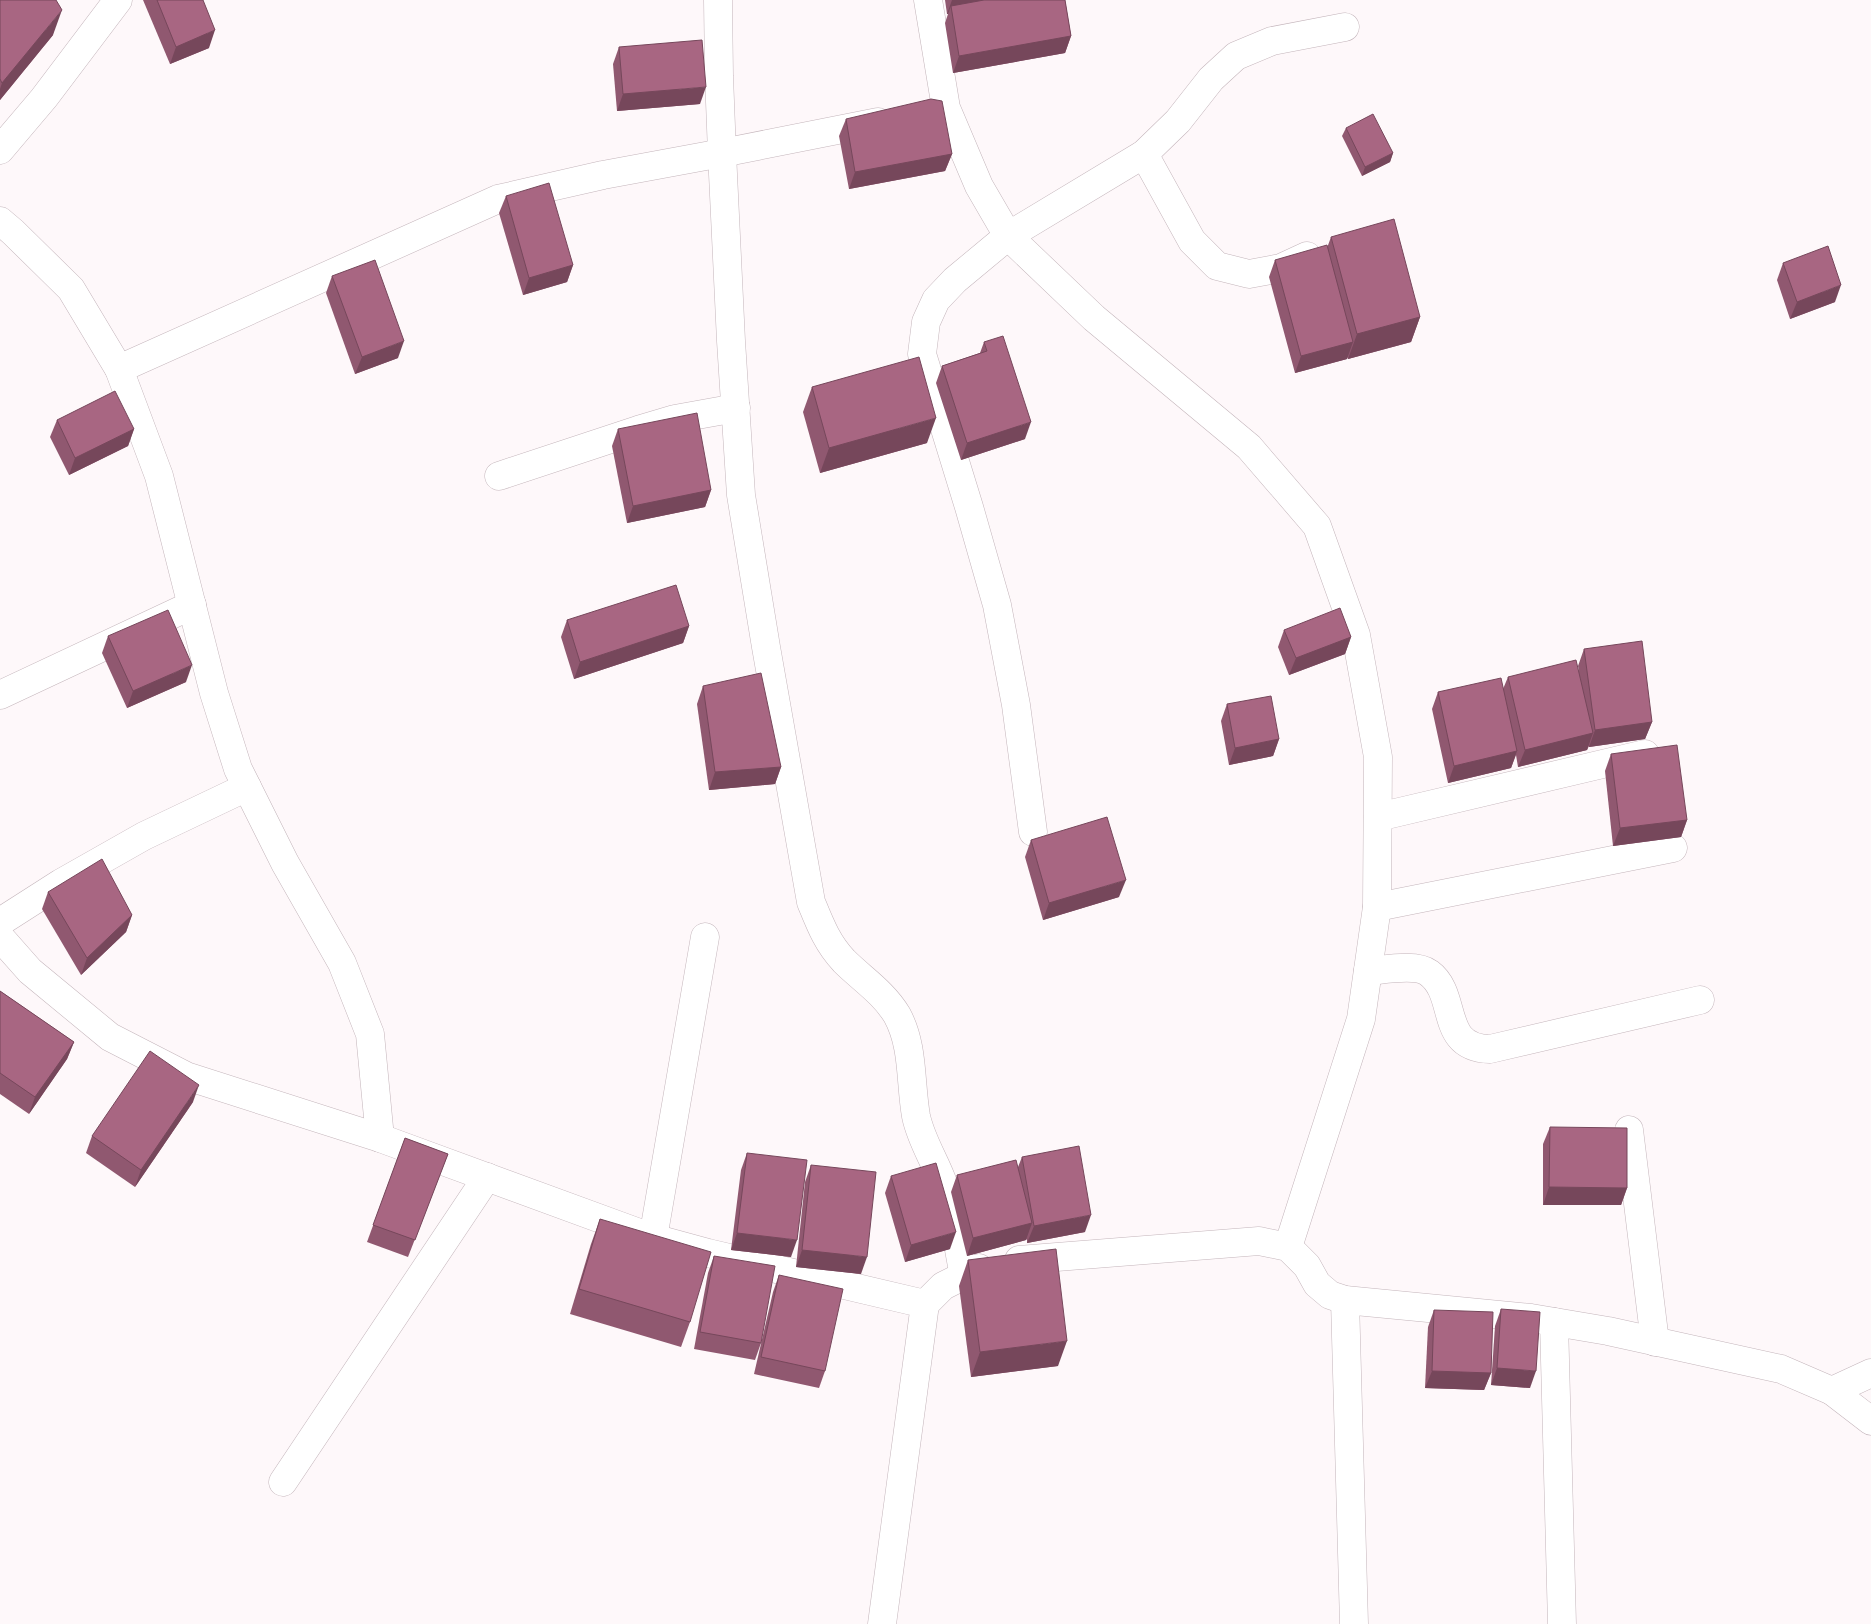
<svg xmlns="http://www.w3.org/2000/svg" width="1871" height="1624" viewBox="0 0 1871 1624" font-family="Arial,sans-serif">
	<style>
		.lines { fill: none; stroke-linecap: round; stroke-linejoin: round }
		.minor-casing { stroke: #c4b5bb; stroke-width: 29 }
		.minor { stroke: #fff; stroke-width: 28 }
		.wall { fill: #905870 }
		.shaded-wall { fill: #76475b }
		.building { fill: #a86682; stroke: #76475b }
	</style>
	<rect width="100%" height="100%" fill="#fef8fa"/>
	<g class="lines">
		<g class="minor-casing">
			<g id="minor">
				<path d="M 718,0 L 719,76 L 722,153 L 731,341 L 741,495 L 766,647 L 811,902 C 820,924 827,943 844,961 C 862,979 883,992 897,1015 C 914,1046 910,1082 916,1116 C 921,1141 936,1162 944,1186 C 954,1213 958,1247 964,1276"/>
				<path d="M 928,0 L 946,108 L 979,186 L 1008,236 L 1094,318 L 1249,447 L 1317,526 L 1356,635 L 1378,757 L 1377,907 L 1361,1019 L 1288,1247"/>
				<path d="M 0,150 L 44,98 L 118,0"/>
				<path d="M 1144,154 L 1192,241 L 1217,266 L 1249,274 L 1281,268 L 1307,256"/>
				<path d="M 0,221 L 13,232 L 71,289 L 119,369 L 159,476 L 214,693 L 238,769 L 285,863 L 342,963 L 370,1034 L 380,1138"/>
				<path d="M 119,369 L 498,199 L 603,175 L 722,153 L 878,122"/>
				<path d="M 499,476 L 638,430 L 675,419 L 736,408"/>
				<path d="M 0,695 L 192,605"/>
				<path d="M 1378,817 L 1645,754"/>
				<path d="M 1033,832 L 1016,705 L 997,605 L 969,507 L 922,354 L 926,322 L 936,300 L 955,280 L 1008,236 L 1144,154 L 1178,121 L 1211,79 L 1236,56 L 1272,41 L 1345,27"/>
				<path d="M 1377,907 L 1673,848"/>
				<path d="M 0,922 L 61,883 L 144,836 L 247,787"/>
				<path d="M 0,937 L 30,971 L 110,1037 L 186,1076 L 380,1138 L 653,1238 L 708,1253 L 925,1304 L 882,1624"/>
				<path d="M 1368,971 C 1383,970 1416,963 1429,973 C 1459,995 1438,1048 1490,1049 L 1700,1000"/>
				<path d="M 1629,1130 L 1655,1342"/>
				<path d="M 653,1238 L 705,937"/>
				<path d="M 1019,1260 L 1259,1241 L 1288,1247 L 1307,1266 L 1317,1284 L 1330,1295 L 1345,1300 L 1531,1318 L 1608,1331 L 1781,1369 L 1832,1391 L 1871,1421"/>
				<path d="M 1345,1300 L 1354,1624"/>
				<path d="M 925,1304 L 943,1286 L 979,1268"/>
				<path d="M 1554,1322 L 1562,1624"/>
				<path d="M 1832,1391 L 1871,1373"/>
				<path d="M 283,1482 L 487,1177"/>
			</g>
		</g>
		<use href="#minor" class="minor"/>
	</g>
	<g class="wall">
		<path d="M 0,0 L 53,35 L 0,100 Z"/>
		<path d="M 143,0 L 203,0 L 209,48 L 170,64 Z"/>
		<path d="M 945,0 L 1065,0 L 1071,36 L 1065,53 L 953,73 L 945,23 L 948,14 L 947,14 Z"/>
		<path d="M 619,47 L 700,104 L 617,111 L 613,64 Z"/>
		<path d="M 846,119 L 952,154 L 945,171 L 849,189 L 839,136 Z"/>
		<path d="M 1346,128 L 1393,153 L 1390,162 L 1362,176 L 1342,136 Z"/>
		<path d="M 506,196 L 573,265 L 567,282 L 523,295 L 499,213 Z"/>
		<path d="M 1331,237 L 1420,317 L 1411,342 L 1348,359 L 1348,357 L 1347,359 L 1295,373 L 1269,277 L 1275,260 L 1327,248 Z"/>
		<path d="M 1783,263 L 1835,302 L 1790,319 L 1777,280 Z"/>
		<path d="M 332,276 L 398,358 L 355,374 L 326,293 Z"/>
		<path d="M 984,342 L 1025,439 L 961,460 L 936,383 L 942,366 L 980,353 Z"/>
		<path d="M 812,387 L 927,443 L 820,473 L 803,412 Z"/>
		<path d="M 57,420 L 134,429 L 128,446 L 69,475 L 50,437 Z"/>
		<path d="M 618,429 L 711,490 L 705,507 L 627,523 L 612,446 Z"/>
		<path d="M 567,620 L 689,626 L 683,643 L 574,679 L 561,637 Z"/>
		<path d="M 1284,630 L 1351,637 L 1345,654 L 1289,675 L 1278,647 Z"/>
		<path d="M 108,636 L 186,682 L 127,708 L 102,653 Z"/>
		<path d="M 1584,649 L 1652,722 L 1645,739 L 1589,747 L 1589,746 L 1587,750 L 1518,767 L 1516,755 L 1511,768 L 1448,783 L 1432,709 L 1438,692 L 1503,689 L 1508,677 L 1579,671 L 1578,666 Z"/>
		<path d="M 703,686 L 781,767 L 775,784 L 709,790 L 697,704 Z"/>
		<path d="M 1227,704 L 1279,739 L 1273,756 L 1229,765 L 1221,721 Z"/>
		<path d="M 1611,754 L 1687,820 L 1681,837 L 1613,846 L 1605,771 Z"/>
		<path d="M 1031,840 L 1119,897 L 1043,920 L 1025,857 Z"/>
		<path d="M 48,892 L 132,915 L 126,932 L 81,975 L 42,909 Z"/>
		<path d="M 0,991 L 74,1042 L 67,1059 L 29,1114 L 0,1094 Z"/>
		<path d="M 193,1102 L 135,1187 L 86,1153 L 92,1136 Z"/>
		<path d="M 1550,1127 L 1627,1188 L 1621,1205 L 1543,1205 L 1543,1144 Z"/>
		<path d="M 405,1138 L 448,1154 L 408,1257 L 367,1242 Z"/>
		<path d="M 747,1153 L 791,1257 L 731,1250 L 741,1170 Z"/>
		<path d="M 1022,1157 L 1085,1232 L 1027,1243 L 1027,1239 L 1026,1240 L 967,1256 L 951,1192 L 957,1175 L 1018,1167 Z"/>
		<path d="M 811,1165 L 861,1274 L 796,1267 L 805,1182 Z"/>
		<path d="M 891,1176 L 950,1249 L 905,1262 L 885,1193 Z"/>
		<path d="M 600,1219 L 690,1322 L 681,1347 L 570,1314 L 591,1244 Z"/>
		<path d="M 714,1256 L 761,1343 L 755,1360 L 694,1349 L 708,1273 Z"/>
		<path d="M 968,1260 L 1058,1366 L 971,1377 L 959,1286 Z"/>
		<path d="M 779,1275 L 825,1371 L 819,1388 L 754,1374 L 773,1292 Z"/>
		<path d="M 1501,1309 L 1530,1388 L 1491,1385 L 1495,1326 Z"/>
		<path d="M 1434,1310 L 1491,1373 L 1484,1390 L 1425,1388 L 1428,1327 Z"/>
	</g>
	<g class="shaded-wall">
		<path d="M 952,0 L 1032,0 L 951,6 L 948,14 L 947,14 Z"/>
		<path d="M 62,10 L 53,35 L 0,100 L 0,89 L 2,83 Z"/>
		<path d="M 215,30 L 209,48 L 170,64 L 176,47 Z"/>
		<path d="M 1071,36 L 1065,53 L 953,73 L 959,56 Z"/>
		<path d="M 706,87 L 700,104 L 617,111 L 623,94 Z"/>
		<path d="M 1393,153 L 1390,162 L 1362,176 L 1365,167 Z"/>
		<path d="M 952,154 L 945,171 L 849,189 L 855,172 Z"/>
		<path d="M 573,265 L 567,282 L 523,295 L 529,278 Z"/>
		<path d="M 1841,285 L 1835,302 L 1790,319 L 1797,302 Z"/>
		<path d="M 1420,317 L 1411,342 L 1348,359 L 1357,334 Z"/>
		<path d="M 404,341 L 398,358 L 355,374 L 362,357 Z"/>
		<path d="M 1353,342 L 1347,359 L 1295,373 L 1301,356 Z"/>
		<path d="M 936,418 L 927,443 L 820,473 L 829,448 Z"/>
		<path d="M 1031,422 L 1025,439 L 961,460 L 967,443 Z"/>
		<path d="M 134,429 L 128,446 L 69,475 L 75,458 Z"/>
		<path d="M 711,490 L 705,507 L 627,523 L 633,506 Z"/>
		<path d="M 689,626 L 683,643 L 574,679 L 580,662 Z"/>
		<path d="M 1351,637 L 1345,654 L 1289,675 L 1296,658 Z"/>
		<path d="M 192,665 L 186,682 L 127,708 L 133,691 Z"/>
		<path d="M 1652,722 L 1645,739 L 1589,747 L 1595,730 Z"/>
		<path d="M 1593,733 L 1587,750 L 1518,767 L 1525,750 Z"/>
		<path d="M 1279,739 L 1273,756 L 1229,765 L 1235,748 Z"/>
		<path d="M 1517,751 L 1511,768 L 1448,783 L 1454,766 Z"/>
		<path d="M 781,767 L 775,784 L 709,790 L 715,772 Z"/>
		<path d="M 1687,820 L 1681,837 L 1613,846 L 1620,828 Z"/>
		<path d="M 1126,880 L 1119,897 L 1043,920 L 1049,903 Z"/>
		<path d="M 132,915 L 126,932 L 81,975 L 87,958 Z"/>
		<path d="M 74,1042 L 67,1059 L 29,1114 L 35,1097 Z"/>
		<path d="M 199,1085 L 193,1102 L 135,1187 L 141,1170 Z"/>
		<path d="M 1549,1187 L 1627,1188 L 1621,1205 L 1543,1205 Z"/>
		<path d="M 1091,1215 L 1085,1232 L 1027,1243 L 1034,1226 Z"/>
		<path d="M 1032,1223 L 1026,1240 L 967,1256 L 973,1238 Z"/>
		<path d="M 956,1232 L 950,1249 L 905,1262 L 911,1245 Z"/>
		<path d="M 737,1233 L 797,1240 L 791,1257 L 731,1250 Z"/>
		<path d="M 802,1250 L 867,1257 L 861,1274 L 796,1267 Z"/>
		<path d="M 1067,1341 L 1058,1366 L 971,1377 L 980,1352 Z"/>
		<path d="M 1497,1368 L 1536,1371 L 1530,1388 L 1491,1385 Z"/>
		<path d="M 1432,1371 L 1491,1373 L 1484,1390 L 1425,1388 Z"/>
	</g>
	<g class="building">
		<path d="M 0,0 L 56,0 L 62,10 L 2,83 L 0,79 Z"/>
		<path d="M 157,0 L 203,0 L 215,30 L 176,47 Z"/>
		<path d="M 984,0 L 1065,0 L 1071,36 L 959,56 L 951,6 Z"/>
		<path d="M 702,40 L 706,87 L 623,94 L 619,47 Z"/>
		<path d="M 931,99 L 942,101 L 952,154 L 855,172 L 846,119 Z"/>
		<path d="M 1373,114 L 1393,153 L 1365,167 L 1346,128 Z"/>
		<path d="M 549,183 L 573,265 L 529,278 L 506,196 Z"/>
		<path d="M 1394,219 L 1420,317 L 1357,334 L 1331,237 Z"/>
		<path d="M 1327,245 L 1353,342 L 1301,356 L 1275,260 Z"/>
		<path d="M 1828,246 L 1841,285 L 1797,302 L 1783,263 Z"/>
		<path d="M 375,260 L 404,341 L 362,357 L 332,276 Z"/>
		<path d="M 1003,336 L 1031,422 L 967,443 L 942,366 L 987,351 L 984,342 Z"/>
		<path d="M 919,357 L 936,418 L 829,448 L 812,387 Z"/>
		<path d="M 115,391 L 134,429 L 75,458 L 57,420 Z"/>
		<path d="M 697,413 L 711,490 L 633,506 L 618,429 Z"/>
		<path d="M 676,585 L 689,626 L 580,662 L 567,620 Z"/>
		<path d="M 1340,608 L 1351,637 L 1296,658 L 1284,630 Z"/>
		<path d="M 168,610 L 192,665 L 133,691 L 108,636 Z"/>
		<path d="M 1642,641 L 1652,722 L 1595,730 L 1584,649 Z"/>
		<path d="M 1576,660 L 1593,733 L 1525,750 L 1508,677 Z"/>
		<path d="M 761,673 L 781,767 L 715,772 L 703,686 Z"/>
		<path d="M 1501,678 L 1517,751 L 1454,766 L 1438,692 Z"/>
		<path d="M 1271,696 L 1279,739 L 1235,748 L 1227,704 Z"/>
		<path d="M 1677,745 L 1687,820 L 1620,828 L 1611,754 Z"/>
		<path d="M 1107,817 L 1126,880 L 1049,903 L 1031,840 Z"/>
		<path d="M 102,859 L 132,915 L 87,958 L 48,892 Z"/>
		<path d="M 0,991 L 74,1042 L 35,1097 L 0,1073 Z"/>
		<path d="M 150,1051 L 199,1085 L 141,1170 L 92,1136 Z"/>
		<path d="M 1550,1127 L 1627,1128 L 1627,1188 L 1549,1187 Z"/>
		<path d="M 405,1138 L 448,1154 L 415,1240 L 373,1225 Z"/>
		<path d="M 1079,1146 L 1091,1215 L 1034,1226 L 1022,1157 Z"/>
		<path d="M 747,1153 L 807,1160 L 797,1240 L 737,1233 Z"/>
		<path d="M 1016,1160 L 1032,1223 L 973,1238 L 957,1175 Z"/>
		<path d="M 936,1163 L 956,1232 L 911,1245 L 891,1176 Z"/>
		<path d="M 811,1165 L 876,1172 L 867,1257 L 802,1250 Z"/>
		<path d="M 600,1219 L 711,1252 L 690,1322 L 579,1289 Z"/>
		<path d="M 1056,1249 L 1067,1341 L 980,1352 L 968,1260 Z"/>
		<path d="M 714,1256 L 775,1266 L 761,1343 L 700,1332 Z"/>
		<path d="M 779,1275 L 843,1289 L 825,1371 L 761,1357 Z"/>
		<path d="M 1501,1309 L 1540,1312 L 1536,1371 L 1497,1368 Z"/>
		<path d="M 1434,1310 L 1493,1312 L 1491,1373 L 1432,1371 Z"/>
	</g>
</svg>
